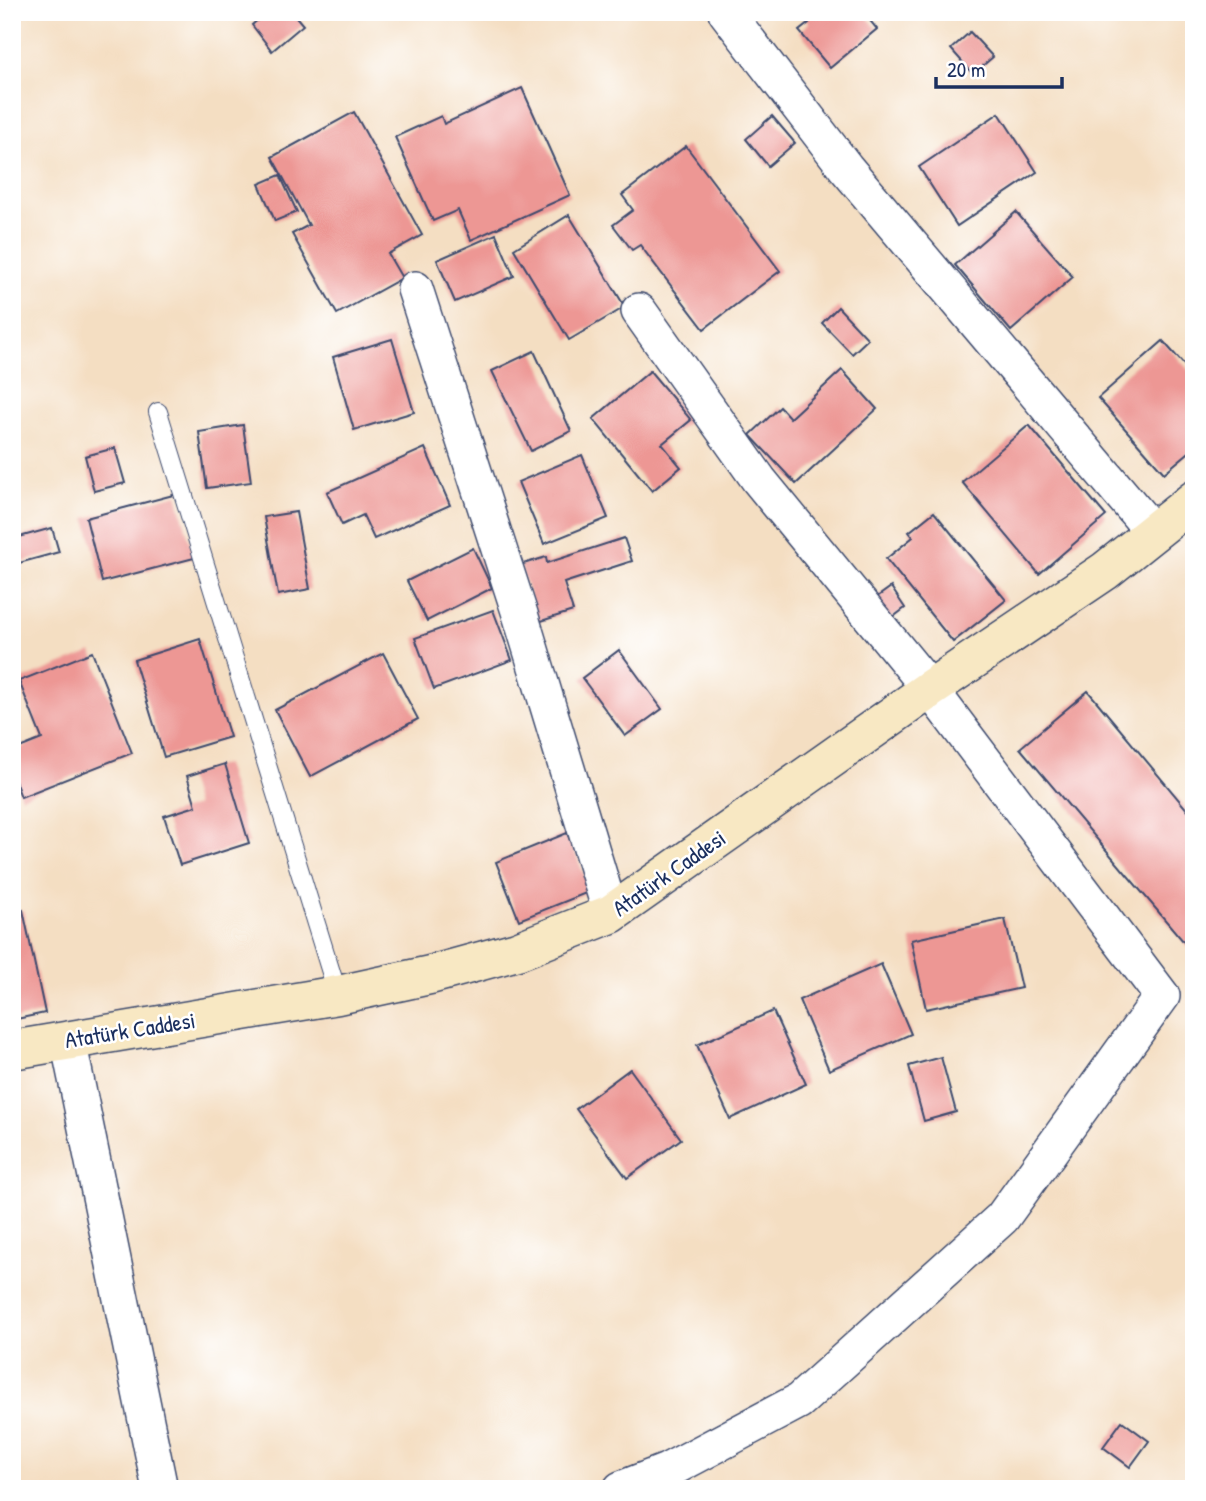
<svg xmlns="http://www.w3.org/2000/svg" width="1206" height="1501" viewBox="0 0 1206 1501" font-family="'Patrick Hand',sans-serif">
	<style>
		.building { fill: #ed9794 }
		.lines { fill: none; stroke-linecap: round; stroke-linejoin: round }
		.service-casing { stroke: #3c496d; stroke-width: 20 }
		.minor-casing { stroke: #3c496d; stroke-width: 38 }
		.secondary-casing { stroke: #3c496d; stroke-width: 41 }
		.service { stroke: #fff; stroke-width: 18 }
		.minor { stroke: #fff; stroke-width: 35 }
		.secondary { stroke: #f8e8c3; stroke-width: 38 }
		.labels { text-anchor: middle; stroke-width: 5; stroke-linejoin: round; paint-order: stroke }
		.street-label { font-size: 23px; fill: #1b2f5e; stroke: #fff }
	</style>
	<rect width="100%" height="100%" fill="#fff"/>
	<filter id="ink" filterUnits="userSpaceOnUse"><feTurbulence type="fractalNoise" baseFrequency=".0143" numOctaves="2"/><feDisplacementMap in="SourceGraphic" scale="14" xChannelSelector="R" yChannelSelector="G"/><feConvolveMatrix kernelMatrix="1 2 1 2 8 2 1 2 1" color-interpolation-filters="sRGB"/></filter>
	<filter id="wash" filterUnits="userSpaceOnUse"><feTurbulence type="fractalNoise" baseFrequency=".00686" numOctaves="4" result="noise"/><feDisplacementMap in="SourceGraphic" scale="28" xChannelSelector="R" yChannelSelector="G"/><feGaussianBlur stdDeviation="1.57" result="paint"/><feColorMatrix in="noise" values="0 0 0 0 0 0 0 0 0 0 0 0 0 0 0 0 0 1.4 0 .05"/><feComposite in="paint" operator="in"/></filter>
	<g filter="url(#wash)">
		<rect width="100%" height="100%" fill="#f4dec2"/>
		<g id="blocks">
			<g class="building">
				<path d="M 267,12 L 292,12 L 303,25 L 272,51 L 252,25 Z"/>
				<path d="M 800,12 L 863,12 L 877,29 L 830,68 L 799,31 L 809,23 Z"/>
				<path d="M 970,32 L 993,57 L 973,74 L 951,49 Z"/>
				<path d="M 522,88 L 570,195 L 471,240 L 458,210 L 433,221 L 395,137 L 441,116 L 444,124 Z"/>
				<path d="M 354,112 L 422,235 L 388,254 L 402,278 L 337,314 L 292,234 L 309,225 L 272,157 Z"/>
				<path d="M 999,113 L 1037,172 L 957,226 L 919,167 Z"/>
				<path d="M 772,116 L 795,143 L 768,166 L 746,139 Z"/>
				<path d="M 686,146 L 780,271 L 704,329 L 640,245 L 632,250 L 613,225 L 633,210 L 622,195 Z"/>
				<path d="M 280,175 L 297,212 L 275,221 L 259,184 Z"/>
				<path d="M 1016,212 L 1073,277 L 1011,331 L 955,265 Z"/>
				<path d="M 569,215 L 625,307 L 569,340 L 514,249 Z"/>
				<path d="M 496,234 L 514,276 L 455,302 L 437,260 Z"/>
				<path d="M 838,307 L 868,339 L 852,354 L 822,323 Z"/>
				<path d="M 392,339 L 414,412 L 354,430 L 333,357 Z"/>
				<path d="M 1163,341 L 1194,376 L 1194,448 L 1164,473 L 1098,398 Z"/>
				<path d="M 534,351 L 571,431 L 531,451 L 492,371 Z"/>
				<path d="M 842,370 L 877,409 L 796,484 L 750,435 L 780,407 L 790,418 Z"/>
				<path d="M 650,371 L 691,420 L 662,444 L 681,467 L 652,491 L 593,419 Z"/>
				<path d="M 243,425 L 251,482 L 207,488 L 199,432 Z"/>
				<path d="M 1029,425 L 1106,516 L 1039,574 L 962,482 Z"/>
				<path d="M 115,448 L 125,483 L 94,491 L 85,456 Z"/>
				<path d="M 425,448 L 450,505 L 374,539 L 363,515 L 342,525 L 327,492 Z"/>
				<path d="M 582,455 L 608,518 L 544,544 L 518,482 Z"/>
				<path d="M 177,494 L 194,558 L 102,582 L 86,518 Z"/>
				<path d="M 296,512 L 310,589 L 278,595 L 264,517 Z"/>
				<path d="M 934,512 L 1006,600 L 953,642 L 886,559 L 913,537 L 909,532 Z"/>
				<path d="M 52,528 L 59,552 L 12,565 L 12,539 Z"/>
				<path d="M 624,538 L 632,561 L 564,583 L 573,611 L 538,622 L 520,565 L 546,557 L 547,563 Z"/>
				<path d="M 473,548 L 492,588 L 427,621 L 407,581 Z"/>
				<path d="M 891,587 L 905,608 L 888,621 L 873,600 Z"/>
				<path d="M 493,610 L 512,660 L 434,689 L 415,638 Z"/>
				<path d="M 200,639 L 230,737 L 164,757 L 134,660 Z"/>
				<path d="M 619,650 L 662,709 L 625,736 L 582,678 Z"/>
				<path d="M 92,652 L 132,753 L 21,797 L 12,773 L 12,751 L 42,739 L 19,681 Z"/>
				<path d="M 383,653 L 418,719 L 310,777 L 275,710 Z"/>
				<path d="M 1088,691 L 1194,818 L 1194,954 L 1020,748 Z"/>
				<path d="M 225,764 L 249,843 L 180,865 L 164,816 L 196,806 L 187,776 Z"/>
				<path d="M 567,833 L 591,891 L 519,920 L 496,862 Z"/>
				<path d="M 23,910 L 45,1013 L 12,1020 L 12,913 Z"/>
				<path d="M 1005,919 L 1021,988 L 926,1009 L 911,940 Z"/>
				<path d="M 881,964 L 911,1034 L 829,1070 L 799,1000 Z"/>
				<path d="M 773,1011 L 806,1084 L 730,1119 L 697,1045 Z"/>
				<path d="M 941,1057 L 956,1112 L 924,1121 L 909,1066 Z"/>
				<path d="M 630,1069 L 681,1139 L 627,1178 L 576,1109 Z"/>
				<path d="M 1122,1421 L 1149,1441 L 1130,1467 L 1103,1447 Z"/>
			</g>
		</g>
	</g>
	<g filter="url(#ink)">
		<use href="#blocks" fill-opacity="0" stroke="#3c496d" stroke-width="2"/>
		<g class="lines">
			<g class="service-casing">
				<path id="service" d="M 158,412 L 338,995"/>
			</g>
			<g class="minor-casing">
				<g id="minor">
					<path d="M 726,12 L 846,168 L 1153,532"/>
					<path d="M 415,289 L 520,614 L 611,914"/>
					<path d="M 68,1040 L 160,1489"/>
					<path d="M 621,1489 L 667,1471 L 799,1401 L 1002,1218 L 1162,996 L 930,689 L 759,480 L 639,311"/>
				</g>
			</g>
			<g class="secondary-casing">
				<path id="secondary" d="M 12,1050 L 338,995 L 430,975 L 517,951 L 611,914 L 930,689 L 1105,571 L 1194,500"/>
			</g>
			<use href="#service" class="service"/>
			<use href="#minor" class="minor"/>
			<use href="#secondary" class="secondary"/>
		</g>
	</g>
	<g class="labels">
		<g class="street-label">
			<text transform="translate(669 873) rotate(-35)" y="8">Atatürk Caddesi</text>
			<text transform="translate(130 1030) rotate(-9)" y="8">Atatürk Caddesi</text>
		</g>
	</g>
	<rect width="1206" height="1501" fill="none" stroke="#fff" stroke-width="42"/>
	<path d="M936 77v10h126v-10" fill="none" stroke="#1b2f5e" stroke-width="3.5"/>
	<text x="947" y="77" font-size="21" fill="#1b2f5e" stroke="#ffffff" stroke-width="5" paint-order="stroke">20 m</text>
</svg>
